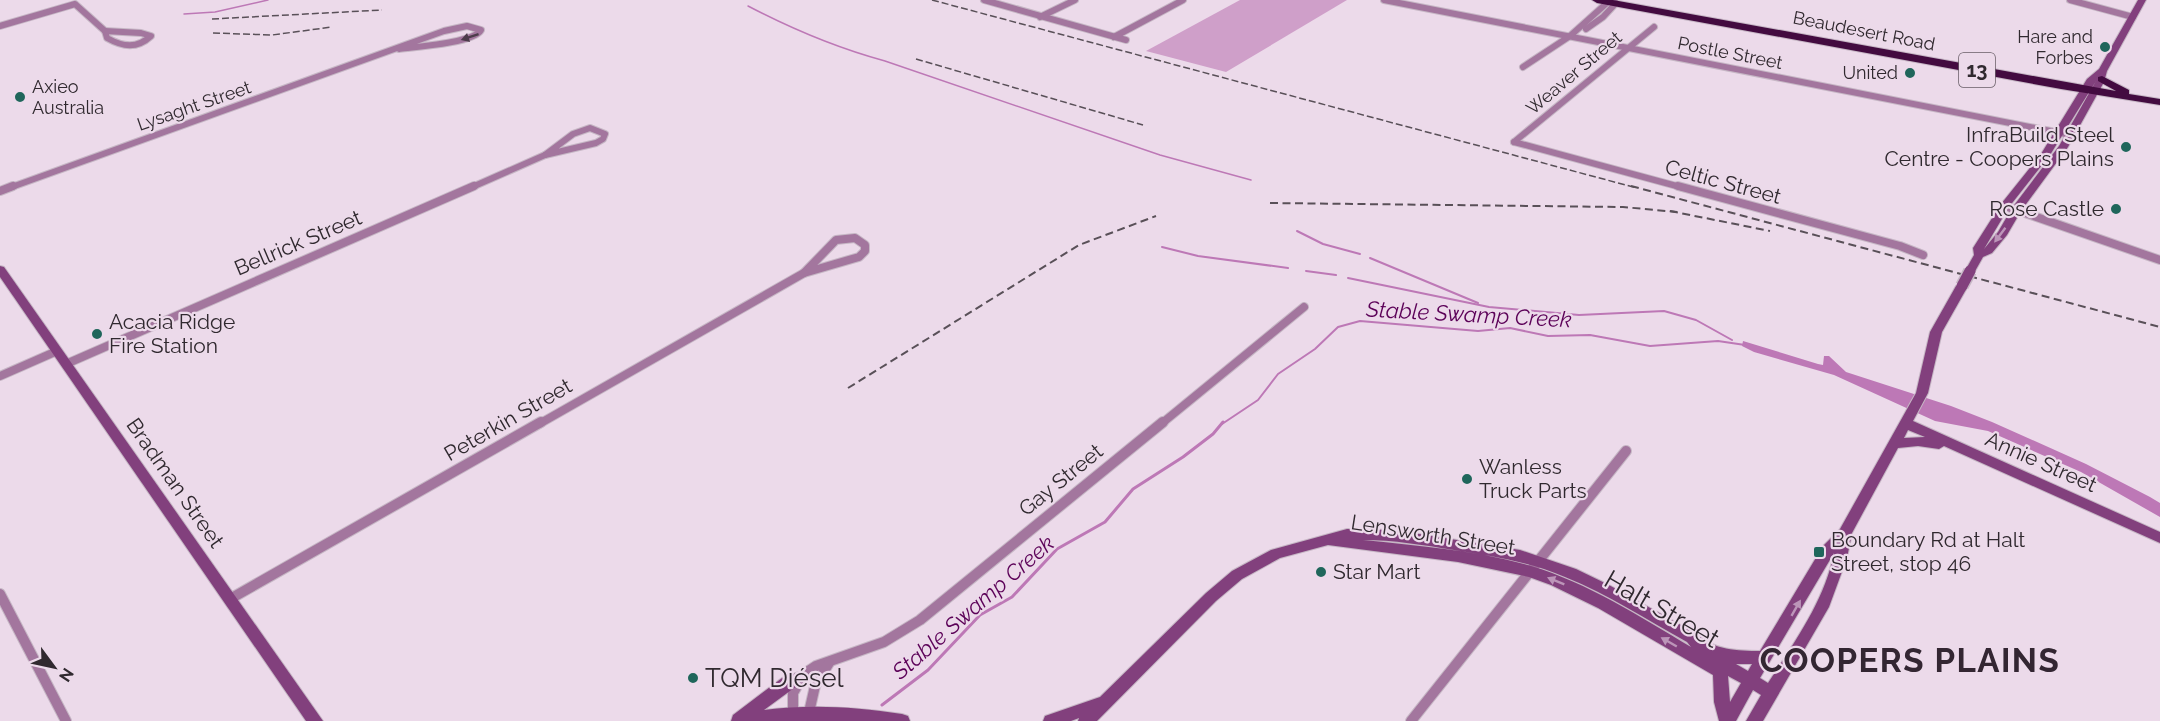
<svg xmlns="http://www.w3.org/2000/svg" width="2160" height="721" viewBox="0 0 2160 721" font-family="Raleway,sans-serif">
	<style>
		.green { fill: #cf9fc9 }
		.water { fill: #bd78b6 }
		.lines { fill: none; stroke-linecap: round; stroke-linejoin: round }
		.stream-far2 { stroke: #bd78b6; stroke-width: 1.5 }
		.stream-far1 { stroke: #bd78b6; stroke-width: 2 }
		.stream { stroke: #bd78b6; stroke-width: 3 }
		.street-far2-casing { stroke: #c6b7c5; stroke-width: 8 }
		.street-far1-casing { stroke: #c6b7c5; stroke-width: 10 }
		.street-casing { stroke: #c6b7c5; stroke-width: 12 }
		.secondary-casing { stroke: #c6b7c5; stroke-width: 2 }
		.highway-casing { stroke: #c6b7c5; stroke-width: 2 }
		.street-far2 { stroke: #a3769e; stroke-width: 6 }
		.street-far1 { stroke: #a3769e; stroke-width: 8 }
		.street { stroke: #a3769e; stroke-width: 10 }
		.secondary { fill: #82407d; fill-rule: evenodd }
		.highway { fill: #430b40; fill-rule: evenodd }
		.rail-far1 { stroke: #595058; stroke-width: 1.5; stroke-dasharray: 7 3; stroke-linecap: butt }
		.rail { stroke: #595058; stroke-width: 2; stroke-dasharray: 8 4.5; stroke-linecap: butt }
		.secondary-bridge-casing { stroke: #c6b7c5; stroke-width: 14; stroke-linecap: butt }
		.secondary-bridge { stroke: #82407d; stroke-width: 11 }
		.oneway { fill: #4d3c4b }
		.oneway2 { fill: #bc95b9 }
		.poi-dot { fill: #1f665b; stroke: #ecdaea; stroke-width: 2 }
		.labels { text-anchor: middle; stroke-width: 4.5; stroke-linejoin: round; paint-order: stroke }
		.far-street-label { font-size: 18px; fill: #30292f; stroke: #ecdaea }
		.far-poi-label { font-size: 18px; fill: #30292f; stroke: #ecdaea; text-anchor: end }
		.shield { fill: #ecdaea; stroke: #685e67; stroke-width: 1.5 }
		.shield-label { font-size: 20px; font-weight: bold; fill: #30292f }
		.poi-label { font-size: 21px; fill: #30292f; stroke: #ecdaea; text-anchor: start }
		.street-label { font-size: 21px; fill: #30292f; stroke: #ecdaea }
		.water-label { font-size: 22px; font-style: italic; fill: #5c0258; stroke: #ecdaea }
		.near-street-label { font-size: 26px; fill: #30292f; stroke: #ecdaea }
		.near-poi-label { font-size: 26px; fill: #30292f; stroke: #ecdaea; text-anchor: start }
		.near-district-label { font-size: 33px; font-weight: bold; letter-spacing: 1.5px; fill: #332632; stroke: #ecdaea }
	</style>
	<rect width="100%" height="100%" fill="#ecdaea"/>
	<path class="green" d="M 1240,0 L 1347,0 L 1226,72 L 1146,51 Z"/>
	<path class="water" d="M 1743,341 L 1818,364 L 1823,365 L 1824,356 L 1829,356 L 1846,372 L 1951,406 L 1992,422 L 2086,464 L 2150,497 L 2160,503 L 2160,517 L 2081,472 L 1988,431 L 1935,421 L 1834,375 L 1754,352 L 1742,346 Z"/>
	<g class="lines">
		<g class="stream-far2">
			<path d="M 748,6 C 792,29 837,48 885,61 L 1160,155 L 1251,180"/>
			<path d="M 184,14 L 215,12 L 268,0"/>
		</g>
		<g class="stream-far1">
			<path d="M 1297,231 L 1323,244 L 1360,254"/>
			<path d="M 1162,247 L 1198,256 L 1288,268"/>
			<path d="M 1370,258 L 1478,303"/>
			<path d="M 1306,271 L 1336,275"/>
			<path d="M 1348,278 L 1489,307 L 1579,315 L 1664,311 L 1696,320 L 1732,340"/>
			<path d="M 1222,424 L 1258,400 L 1278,374 L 1315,349 L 1338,327 L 1360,321 L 1478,331 L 1510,328 L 1548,336 L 1590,335 L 1650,346 L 1718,341 L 1745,345"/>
		</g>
		<path class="stream" d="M 882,705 L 928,670 L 980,615 L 1012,597 L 1057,549 L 1105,522 L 1133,489 L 1183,457 L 1213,434 L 1223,422"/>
		<g class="street-far2-casing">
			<g id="street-far2">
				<path d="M 984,0 L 1126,40"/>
				<path d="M 1384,0 L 2071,135"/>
				<path d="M 2070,0 L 2133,17"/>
				<path d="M 1040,17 L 1075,0"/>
				<path d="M 0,26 L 75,4 L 105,31"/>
				<path d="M 1586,29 L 1603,17 L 1616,3"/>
				<path d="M 105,31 L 141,33 L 151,36 C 137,49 123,47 107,38 Z"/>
				<path d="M 1114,37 L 1183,0"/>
				<path d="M 1523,67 L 1570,36 L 1608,2"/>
				<path d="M 590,128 L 605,134 L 603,139 L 596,143 L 545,155 L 573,134 Z"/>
				<path d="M 1514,142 L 1684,188"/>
				<path d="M 1514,142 L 1654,27"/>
				<path d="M 9,188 L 444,31 L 467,26 L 481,30 C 474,43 416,47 399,49"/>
				<path d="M 470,188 L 545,155"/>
			</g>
		</g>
		<g class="street-far1-casing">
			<g id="street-far1">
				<path d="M 1678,186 L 1900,246 L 1923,255"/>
				<path d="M 0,191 L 13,186"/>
				<path d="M 2005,206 L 2160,260"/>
				<path d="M 855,238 L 865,245 L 865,251 L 859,257 L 804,273 L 836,240 Z"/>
				<path d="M 66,364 L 474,186"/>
				<path d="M 0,376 L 57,351"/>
				<path d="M 539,424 L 804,273"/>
				<path d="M 1161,424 L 1304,307"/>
			</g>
		</g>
		<g class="street-casing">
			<g id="street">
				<path d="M 0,594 L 66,721"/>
				<path d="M 230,599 L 541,422"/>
				<path d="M 793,721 L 793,693 L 804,674 L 816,666 L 884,642 L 920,620 L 1163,422"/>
				<path d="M 807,721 L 815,686 L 829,663"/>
				<path d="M 1411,721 L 1626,451"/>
			</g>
		</g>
		<g class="secondary-casing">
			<g id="secondary">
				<path d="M 2138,0 L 2146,0 L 2107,71 L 2104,82 L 2068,147 L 2021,211 L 2007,235 L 1992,253 L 1983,257 L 1974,273 L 1966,273 L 1965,271 L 1974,255 L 1973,248 L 2001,204 L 2041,154 L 2087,79 L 2099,69 ZM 2096,81 L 2059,146 L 2012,208 L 1998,232 L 1984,249 L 2009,207 L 2050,155 Z"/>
				<path d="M 0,266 L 4,267 L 323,721 L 306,721 L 0,277 Z"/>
				<path d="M 1962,283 L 1968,286 L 1942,332 L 1928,393 L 1913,421 L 2160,532 L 2160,543 L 1944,446 L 1939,449 L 1918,446 L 1898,448 L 1852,533 L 1847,558 L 1829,607 L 1763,721 L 1746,721 L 1761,695 L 1753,690 L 1736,721 L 1719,721 L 1714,702 L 1713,675 L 1598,608 L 1551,585 L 1529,577 L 1458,562 L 1328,545 L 1280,558 L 1242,579 L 1216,601 L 1097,721 L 1078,721 L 1079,718 L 1071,721 L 1043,721 L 1045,716 L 1100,697 L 1206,593 L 1232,571 L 1271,550 L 1347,529 L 1394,530 L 1520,550 L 1576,569 L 1609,585 L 1697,634 C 1713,650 1738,651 1760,651 L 1823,546 L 1840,529 L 1916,393 L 1930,332 L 1956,286 ZM 1908,430 L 1925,437 L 1904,438 ZM 1363,540 C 1394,540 1423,545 1454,550 C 1492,556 1530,562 1565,577 C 1608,594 1647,620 1687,642 L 1691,647 C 1639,616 1588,583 1531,566 C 1476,550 1419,546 1363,540 ZM 1834,553 C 1825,600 1794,643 1768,683 L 1760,678 ZM 1736,664 L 1752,664 L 1748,671 ZM 1728,676 L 1741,683 L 1730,702 Z"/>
				<path d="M 799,672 L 805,674 L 807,679 L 805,684 L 794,688 L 764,710 C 811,704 856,707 902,714 L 908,716 L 910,721 L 731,721 L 733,715 L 782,678 Z"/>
			</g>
		</g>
		<g class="highway-casing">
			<path id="highway" d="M 1592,0 L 1613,0 L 2116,91 L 2098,81 L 2098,77 L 2102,76 L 2129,90 L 2129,94 L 2160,99 L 2160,105 L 2061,89 L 1597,3 Z"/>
		</g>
		<use href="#street-far2" class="street-far2"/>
		<use href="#street-far1" class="street-far1"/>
		<use href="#street" class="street"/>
		<use href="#secondary" class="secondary"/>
		<use href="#highway" class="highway"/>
		<g class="rail-far1">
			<path d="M 932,0 L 1637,188"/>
			<path d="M 212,19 L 382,10"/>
			<path d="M 213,33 L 272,35 L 332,27"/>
			<path d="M 916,59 L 1143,125"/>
		</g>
		<g class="rail">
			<path d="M 1631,186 L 2160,327"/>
			<path d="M 1270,203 L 1623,207 L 1677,212"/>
			<path d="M 1670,211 L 1770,231"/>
			<path d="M 848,388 L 1079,245 L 1156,216"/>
		</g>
		<g class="secondary-bridge-casing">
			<path id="secondary-bridge" d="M 1962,286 L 1970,271"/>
		</g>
		<use href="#secondary-bridge" class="secondary-bridge"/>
	</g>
	<defs><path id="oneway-solid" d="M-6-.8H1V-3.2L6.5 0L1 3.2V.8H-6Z" transform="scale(1.5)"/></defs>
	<use class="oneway" href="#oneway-solid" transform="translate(470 37) rotate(162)"/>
	<g class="oneway2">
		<use href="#oneway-solid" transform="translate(2000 235) rotate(127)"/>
		<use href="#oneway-solid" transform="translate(1556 581) rotate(-158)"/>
		<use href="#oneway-solid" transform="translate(1796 608) rotate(-60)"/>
		<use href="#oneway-solid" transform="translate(1669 642) rotate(-150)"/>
	</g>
	<g class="poi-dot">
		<circle cx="2105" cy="47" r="6"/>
		<circle cx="1910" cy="73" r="6"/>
		<circle cx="20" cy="97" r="6"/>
		<circle cx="2126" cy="147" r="6"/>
		<circle cx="2116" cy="209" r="6"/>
		<circle cx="97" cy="334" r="6"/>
		<circle cx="1467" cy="479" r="6"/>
		<rect x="1813" y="546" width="12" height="12" rx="3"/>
		<circle cx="1321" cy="572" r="6"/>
		<circle cx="693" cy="678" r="6"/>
	</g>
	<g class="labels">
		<g class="far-street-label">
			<text transform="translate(1864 31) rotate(11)" y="6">Beaudesert Road</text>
			<text transform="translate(1730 53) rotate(11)" y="6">Postle Street</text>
			<text transform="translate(1574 73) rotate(-40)" y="6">Weaver Street</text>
			<text transform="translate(194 106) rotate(-19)" y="6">Lysaght Street</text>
		</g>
		<g class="far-poi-label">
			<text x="2093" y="43">Hare and<tspan x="2093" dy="21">Forbes</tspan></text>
			<text x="1898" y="79">United</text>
			<text x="32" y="93" text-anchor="start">Axieo<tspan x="32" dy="21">Australia</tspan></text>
		</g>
		<rect class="shield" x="1959" y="53" width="36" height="34" rx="4.5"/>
		<g class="shield-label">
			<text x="1977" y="77">13</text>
		</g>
		<g class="poi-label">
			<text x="2114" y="142" text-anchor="end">InfraBuild Steel<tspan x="2114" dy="24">Centre - Coopers Plains</tspan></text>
			<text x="2104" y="216" text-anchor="end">Rose Castle</text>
			<text x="109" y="329">Acacia Ridge<tspan x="109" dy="24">Fire Station</tspan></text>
			<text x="1479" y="474">Wanless<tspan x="1479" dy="24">Truck Parts</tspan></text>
			<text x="1831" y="547">Boundary Rd at Halt<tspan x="1831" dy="24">Street, stop 46</tspan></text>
			<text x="1333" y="579">Star Mart</text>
		</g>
		<g class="street-label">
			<text transform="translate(1723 182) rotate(15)" y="7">Celtic Street</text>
			<text transform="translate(298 243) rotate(-23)" y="7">Bellrick Street</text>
			<text transform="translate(508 420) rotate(-30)" y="7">Peterkin Street</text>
			<text transform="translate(2041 462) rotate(24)" y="7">Annie Street</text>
			<text transform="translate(1061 480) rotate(-39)" y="7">Gay Street</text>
			<text transform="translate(175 483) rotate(55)" y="7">Bradman Street</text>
			<text transform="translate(1433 535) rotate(9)" y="7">Lensworth Street</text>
		</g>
		<g class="water-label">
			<text transform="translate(1469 314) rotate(3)" y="8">Stable Swamp Creek</text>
			<text transform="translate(973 607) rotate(-41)" y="8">Stable Swamp Creek</text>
		</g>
		<g class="near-street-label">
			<text transform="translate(1662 609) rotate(30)" y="9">Halt Street</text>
		</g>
		<g class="near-poi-label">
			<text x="705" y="687">TQM Diésel</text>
		</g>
		<g class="near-district-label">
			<text x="1910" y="672">COOPERS PLAINS</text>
		</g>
	</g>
	<g transform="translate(54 667) rotate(123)" stroke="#ecdaea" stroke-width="4.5" paint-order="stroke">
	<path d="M0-4.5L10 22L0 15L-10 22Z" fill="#30292f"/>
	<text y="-9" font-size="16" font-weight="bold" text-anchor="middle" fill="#30292f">N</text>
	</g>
</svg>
